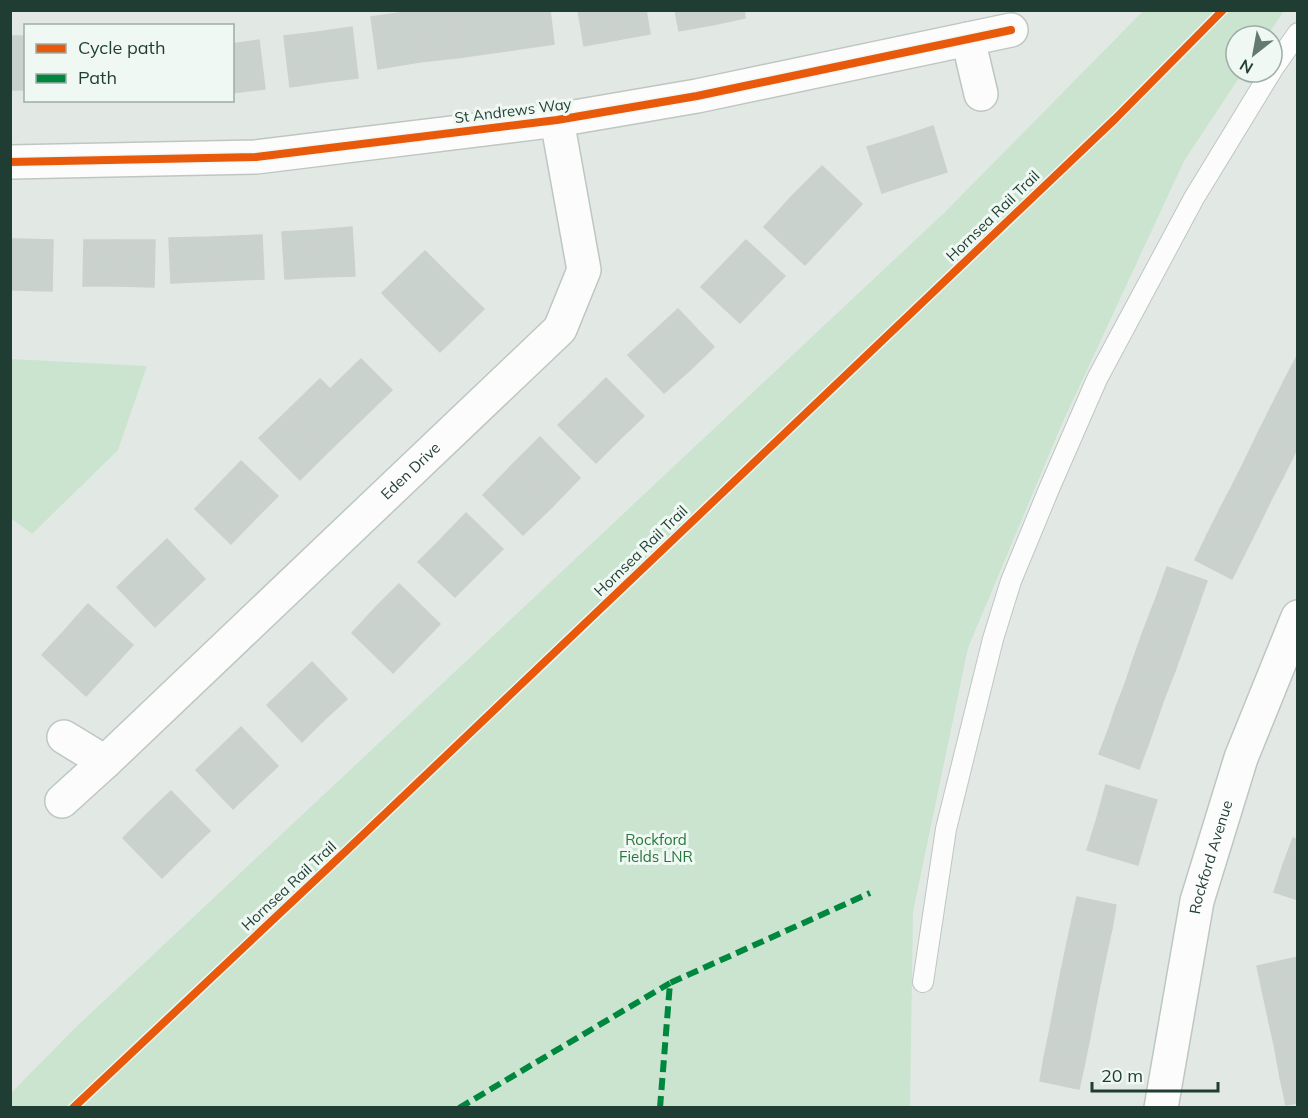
<svg xmlns="http://www.w3.org/2000/svg" width="1308" height="1118" viewBox="0 0 1308 1118" font-family="Mulish,sans-serif">
	<style>
		.green { fill: #cae4cf }
		.building { fill: #cad2ce; stroke: #cbd2ce; stroke-width: 1.5 }
		.lines { fill: none; stroke-linecap: round; stroke-linejoin: round }
		.service-casing { stroke: #bfc6c2; stroke-width: 22 }
		.minor-casing { stroke: #bfc6c2; stroke-width: 36 }
		.service { stroke: #fbfcfb; stroke-width: 20 }
		.minor { stroke: #fbfcfb; stroke-width: 33 }
		.quiet { stroke: #00873e; stroke-width: 6; stroke-dasharray: 12 6; stroke-linecap: butt }
		.cycleway-casing { stroke: #f0f8f3; stroke-width: 11 }
		.cycleway { stroke: #e8590c; stroke-width: 8 }
		.labels { text-anchor: middle; stroke-width: 6; stroke-linejoin: round; paint-order: stroke }
		.street-label { font-size: 15px; fill: #1f3d32; stroke: #f0f8f3 }
		.park-label { font-size: 15px; fill: #27763d; stroke: #f0f8f3 }
	</style>
	<rect width="100%" height="100%" fill="#e2e9e5"/>
	<g class="green">
		<path d="M 1144,10 L 1284,11 L 1267,36 L 1236,36 L 1236,72 L 1243,72 L 1184,161 L 1061,426 L 968,648 L 913,912 L 910,1107 L 11,1107 L 11,1093 L 75,1028 L 945,212 Z"/>
		<path d="M 11,359 L 147,366 L 118,450 L 32,534 L 11,518 Z"/>
	</g>
	<g class="building">
		<path d="M 419,10 L 458,10 L 464,57 L 420,62 L 412,11 Z"/>
		<path d="M 458,10 L 507,10 L 513,50 L 464,57 Z"/>
		<path d="M 507,10 L 550,10 L 554,44 L 513,50 Z"/>
		<path d="M 578,10 L 612,10 L 617,40 L 584,46 Z"/>
		<path d="M 612,10 L 646,10 L 650,34 L 617,40 Z"/>
		<path d="M 675,10 L 710,10 L 712,25 L 679,31 Z"/>
		<path d="M 710,10 L 744,10 L 745,18 L 712,25 Z"/>
		<path d="M 412,11 L 420,62 L 378,69 L 371,17 Z"/>
		<path d="M 352,27 L 358,78 L 324,82 L 318,32 Z"/>
		<path d="M 318,32 L 324,82 L 290,87 L 284,36 Z"/>
		<rect x="10" y="36" width="16" height="54"/>
		<path d="M 259,40 L 265,89 L 232,93 L 232,44 Z"/>
		<path d="M 933,126 L 947,172 L 915,182 L 900,137 Z"/>
		<path d="M 900,137 L 915,182 L 882,193 L 867,147 Z"/>
		<path d="M 822,166 L 862,204 L 833,235 L 792,196 Z"/>
		<path d="M 792,196 L 833,235 L 805,265 L 764,227 Z"/>
		<path d="M 352,227 L 355,276 L 320,277 L 317,230 Z"/>
		<path d="M 317,230 L 320,277 L 285,279 L 282,232 Z"/>
		<path d="M 262,235 L 264,279 L 217,281 L 215,237 Z"/>
		<path d="M 215,237 L 217,281 L 171,283 L 169,238 Z"/>
		<rect x="10" y="239" width="5" height="51"/>
		<path d="M 15,239 L 53,240 L 52,291 L 15,290 Z"/>
		<path d="M 84,240 L 119,240 L 119,286 L 83,286 Z"/>
		<path d="M 119,240 L 155,240 L 154,287 L 119,286 Z"/>
		<path d="M 746,240 L 785,276 L 762,300 L 724,263 Z"/>
		<path d="M 425,251 L 454,280 L 411,323 L 382,293 Z"/>
		<path d="M 724,263 L 762,300 L 740,323 L 701,287 Z"/>
		<path d="M 454,280 L 484,309 L 440,352 L 411,323 Z"/>
		<path d="M 678,309 L 714,347 L 689,371 L 653,332 Z"/>
		<path d="M 653,332 L 689,371 L 664,393 L 628,355 Z"/>
		<path d="M 1297,356 L 1298,357 L 1298,388 L 1284,381 Z"/>
		<path d="M 361,359 L 392,390 L 325,455 L 284,414 L 320,379 L 330,389 Z"/>
		<path d="M 606,378 L 644,416 L 620,439 L 583,401 Z"/>
		<path d="M 1284,381 L 1298,388 L 1298,420 L 1271,407 Z"/>
		<path d="M 583,401 L 620,439 L 596,463 L 558,425 Z"/>
		<path d="M 1271,407 L 1298,420 L 1298,448 L 1296,451 L 1258,433 Z"/>
		<path d="M 284,414 L 325,455 L 300,480 L 259,438 Z"/>
		<path d="M 1258,433 L 1296,451 L 1283,477 L 1246,458 Z"/>
		<path d="M 540,437 L 580,478 L 552,507 L 511,466 Z"/>
		<path d="M 1246,458 L 1283,477 L 1270,502 L 1233,484 Z"/>
		<path d="M 241,461 L 278,496 L 254,520 L 218,485 Z"/>
		<path d="M 511,466 L 552,507 L 523,535 L 483,495 Z"/>
		<path d="M 1233,484 L 1270,502 L 1258,527 L 1220,509 Z"/>
		<path d="M 218,485 L 254,520 L 231,544 L 195,509 Z"/>
		<path d="M 1220,509 L 1258,527 L 1245,553 L 1207,535 Z"/>
		<path d="M 466,513 L 503,549 L 479,573 L 442,538 Z"/>
		<path d="M 1207,535 L 1245,553 L 1232,579 L 1195,560 Z"/>
		<path d="M 442,538 L 479,573 L 455,597 L 418,562 Z"/>
		<path d="M 167,539 L 205,579 L 180,603 L 142,563 Z"/>
		<path d="M 142,563 L 180,603 L 155,627 L 117,587 Z"/>
		<path d="M 1167,567 L 1207,581 L 1196,612 L 1156,598 Z"/>
		<path d="M 399,584 L 440,624 L 417,648 L 375,608 Z"/>
		<path d="M 1156,598 L 1196,612 L 1185,643 L 1144,629 Z"/>
		<path d="M 88,604 L 133,645 L 109,671 L 65,630 Z"/>
		<path d="M 375,608 L 417,648 L 393,673 L 352,633 Z"/>
		<path d="M 1144,629 L 1185,643 L 1175,671 L 1134,657 Z"/>
		<path d="M 65,630 L 109,671 L 86,696 L 42,655 Z"/>
		<path d="M 1134,657 L 1175,671 L 1164,699 L 1125,684 Z"/>
		<path d="M 312,662 L 347,699 L 324,720 L 289,684 Z"/>
		<path d="M 289,684 L 324,720 L 302,742 L 267,705 Z"/>
		<path d="M 1125,684 L 1164,699 L 1156,722 L 1116,707 Z"/>
		<path d="M 1116,707 L 1156,722 L 1148,745 L 1108,731 Z"/>
		<path d="M 241,727 L 278,766 L 255,788 L 218,749 Z"/>
		<path d="M 1108,731 L 1148,745 L 1139,769 L 1099,754 Z"/>
		<path d="M 218,749 L 255,788 L 233,809 L 196,770 Z"/>
		<path d="M 1106,785 L 1157,800 L 1147,833 L 1097,818 Z"/>
		<path d="M 171,791 L 210,831 L 186,854 L 147,814 Z"/>
		<path d="M 147,814 L 186,854 L 162,878 L 123,838 Z"/>
		<path d="M 1097,818 L 1147,833 L 1138,865 L 1087,850 Z"/>
		<path d="M 1293,838 L 1298,840 L 1298,870 L 1283,865 Z"/>
		<path d="M 1283,865 L 1298,870 L 1298,900 L 1274,892 Z"/>
		<path d="M 1077,897 L 1116,905 L 1112,928 L 1072,920 Z"/>
		<path d="M 1072,920 L 1112,928 L 1107,951 L 1067,943 Z"/>
		<path d="M 1067,943 L 1107,951 L 1101,980 L 1061,972 Z"/>
		<path d="M 1298,957 L 1298,987 L 1263,994 L 1257,966 Z"/>
		<path d="M 1061,972 L 1101,980 L 1095,1010 L 1055,1002 Z"/>
		<path d="M 1298,987 L 1298,1016 L 1269,1022 L 1263,994 Z"/>
		<path d="M 1055,1002 L 1095,1010 L 1090,1037 L 1050,1029 Z"/>
		<path d="M 1298,1016 L 1298,1045 L 1275,1049 L 1269,1022 Z"/>
		<path d="M 1050,1029 L 1090,1037 L 1084,1066 L 1044,1058 Z"/>
		<path d="M 1298,1045 L 1298,1074 L 1280,1077 L 1275,1049 Z"/>
		<path d="M 1044,1058 L 1084,1066 L 1079,1089 L 1040,1081 Z"/>
		<path d="M 1298,1074 L 1298,1103 L 1286,1105 L 1280,1077 Z"/>
	</g>
	<g class="lines">
		<g class="service-casing">
			<g id="service">
				<path d="M 1272,70 L 1298,33"/>
				<path d="M 923,982 L 946,829 L 993,639 L 1011,581 L 1049,489 L 1097,379 L 1194,198 L 1271,72"/>
			</g>
		</g>
		<g class="minor-casing">
			<g id="minor">
				<path d="M 968,39 L 981,94"/>
				<path d="M 10,162 L 256,157 L 557,120 L 697,96 L 1011,30"/>
				<path d="M 64,737 L 105,762"/>
				<path id="s1" d="M 62,801 L 105,762 L 560,329 L 584,270 L 557,120"/>
				<path id="s2" d="M 1161,1108 L 1197,901 L 1241,758 L 1298,617"/>
			</g>
		</g>
		<use href="#service" class="service"/>
		<use href="#minor" class="minor"/>
		<g class="quiet">
			<path d="M 459,1108 L 670,983"/>
			<path d="M 660,1108 L 670,983 L 870,893"/>
		</g>
		<g class="cycleway-casing">
			<g id="cycleway">
				<path d="M 10,162 L 256,157 L 557,120 L 697,96 L 1011,30"/>
				<path d="M 73,1108 L 346,851 L 1115,119 L 1223,10"/>
			</g>
		</g>
		<use href="#cycleway" class="cycleway"/>
	</g>
	<g class="labels">
		<g class="street-label">
			<text transform="translate(513 111) rotate(-7)" y="5">St Andrews Way</text>
			<text transform="translate(993 216) rotate(-44)" y="5">Hornsea Rail Trail</text>
			<text dy="5" stroke="none"><textPath href="#s1" startOffset="480">Eden Drive</textPath></text>
			<text transform="translate(641 551) rotate(-44)" y="5">Hornsea Rail Trail</text>
			<text dy="5" stroke="none"><textPath href="#s2" startOffset="256">Rockford Avenue</textPath></text>
			<text transform="translate(289 886) rotate(-43)" y="5">Hornsea Rail Trail</text>
		</g>
		<g class="park-label">
			<text x="656" y="845">Rockford<tspan x="656" dy="17">Fields LNR</tspan></text>
		</g>
	</g>
	<rect width="1308" height="1118" fill="none" stroke="#1f3d32" stroke-width="24"/>
	<rect x="24" y="24" width="210" height="78" fill="#f0f8f3" stroke="#9cada6" stroke-width="1.5"/>
	<rect x="36" y="44" width="30" height="9" fill="#e8590c" stroke="#9cada6" stroke-width="1.5"/>
	<text x="78" y="54" font-size="18" fill="#1f3d32">Cycle path</text>
	<rect x="36" y="74" width="30" height="9" fill="#00873e" stroke="#9cada6" stroke-width="1.5"/>
	<text x="78" y="84" font-size="18" fill="#1f3d32">Path</text>
	<g transform="translate(1254 54) rotate(211)"><circle r="28" fill="#f0f8f3" stroke="#9cada6" stroke-width="1.5"/>
	<path d="M0-4.5L10 22L0 15L-10 22Z" fill="#637971"/>
	<text y="-9" font-size="16" font-weight="bold" text-anchor="middle" fill="#1f3d32">N</text>
	</g>
	<path d="M1092 1082v9h126v-9" fill="none" stroke="#1f3d32" stroke-width="3"/>
	<text x="1101" y="1082" font-size="18" fill="#1f3d32" stroke="#f0f8f3" stroke-width="4.5" paint-order="stroke">20 m</text>
</svg>
